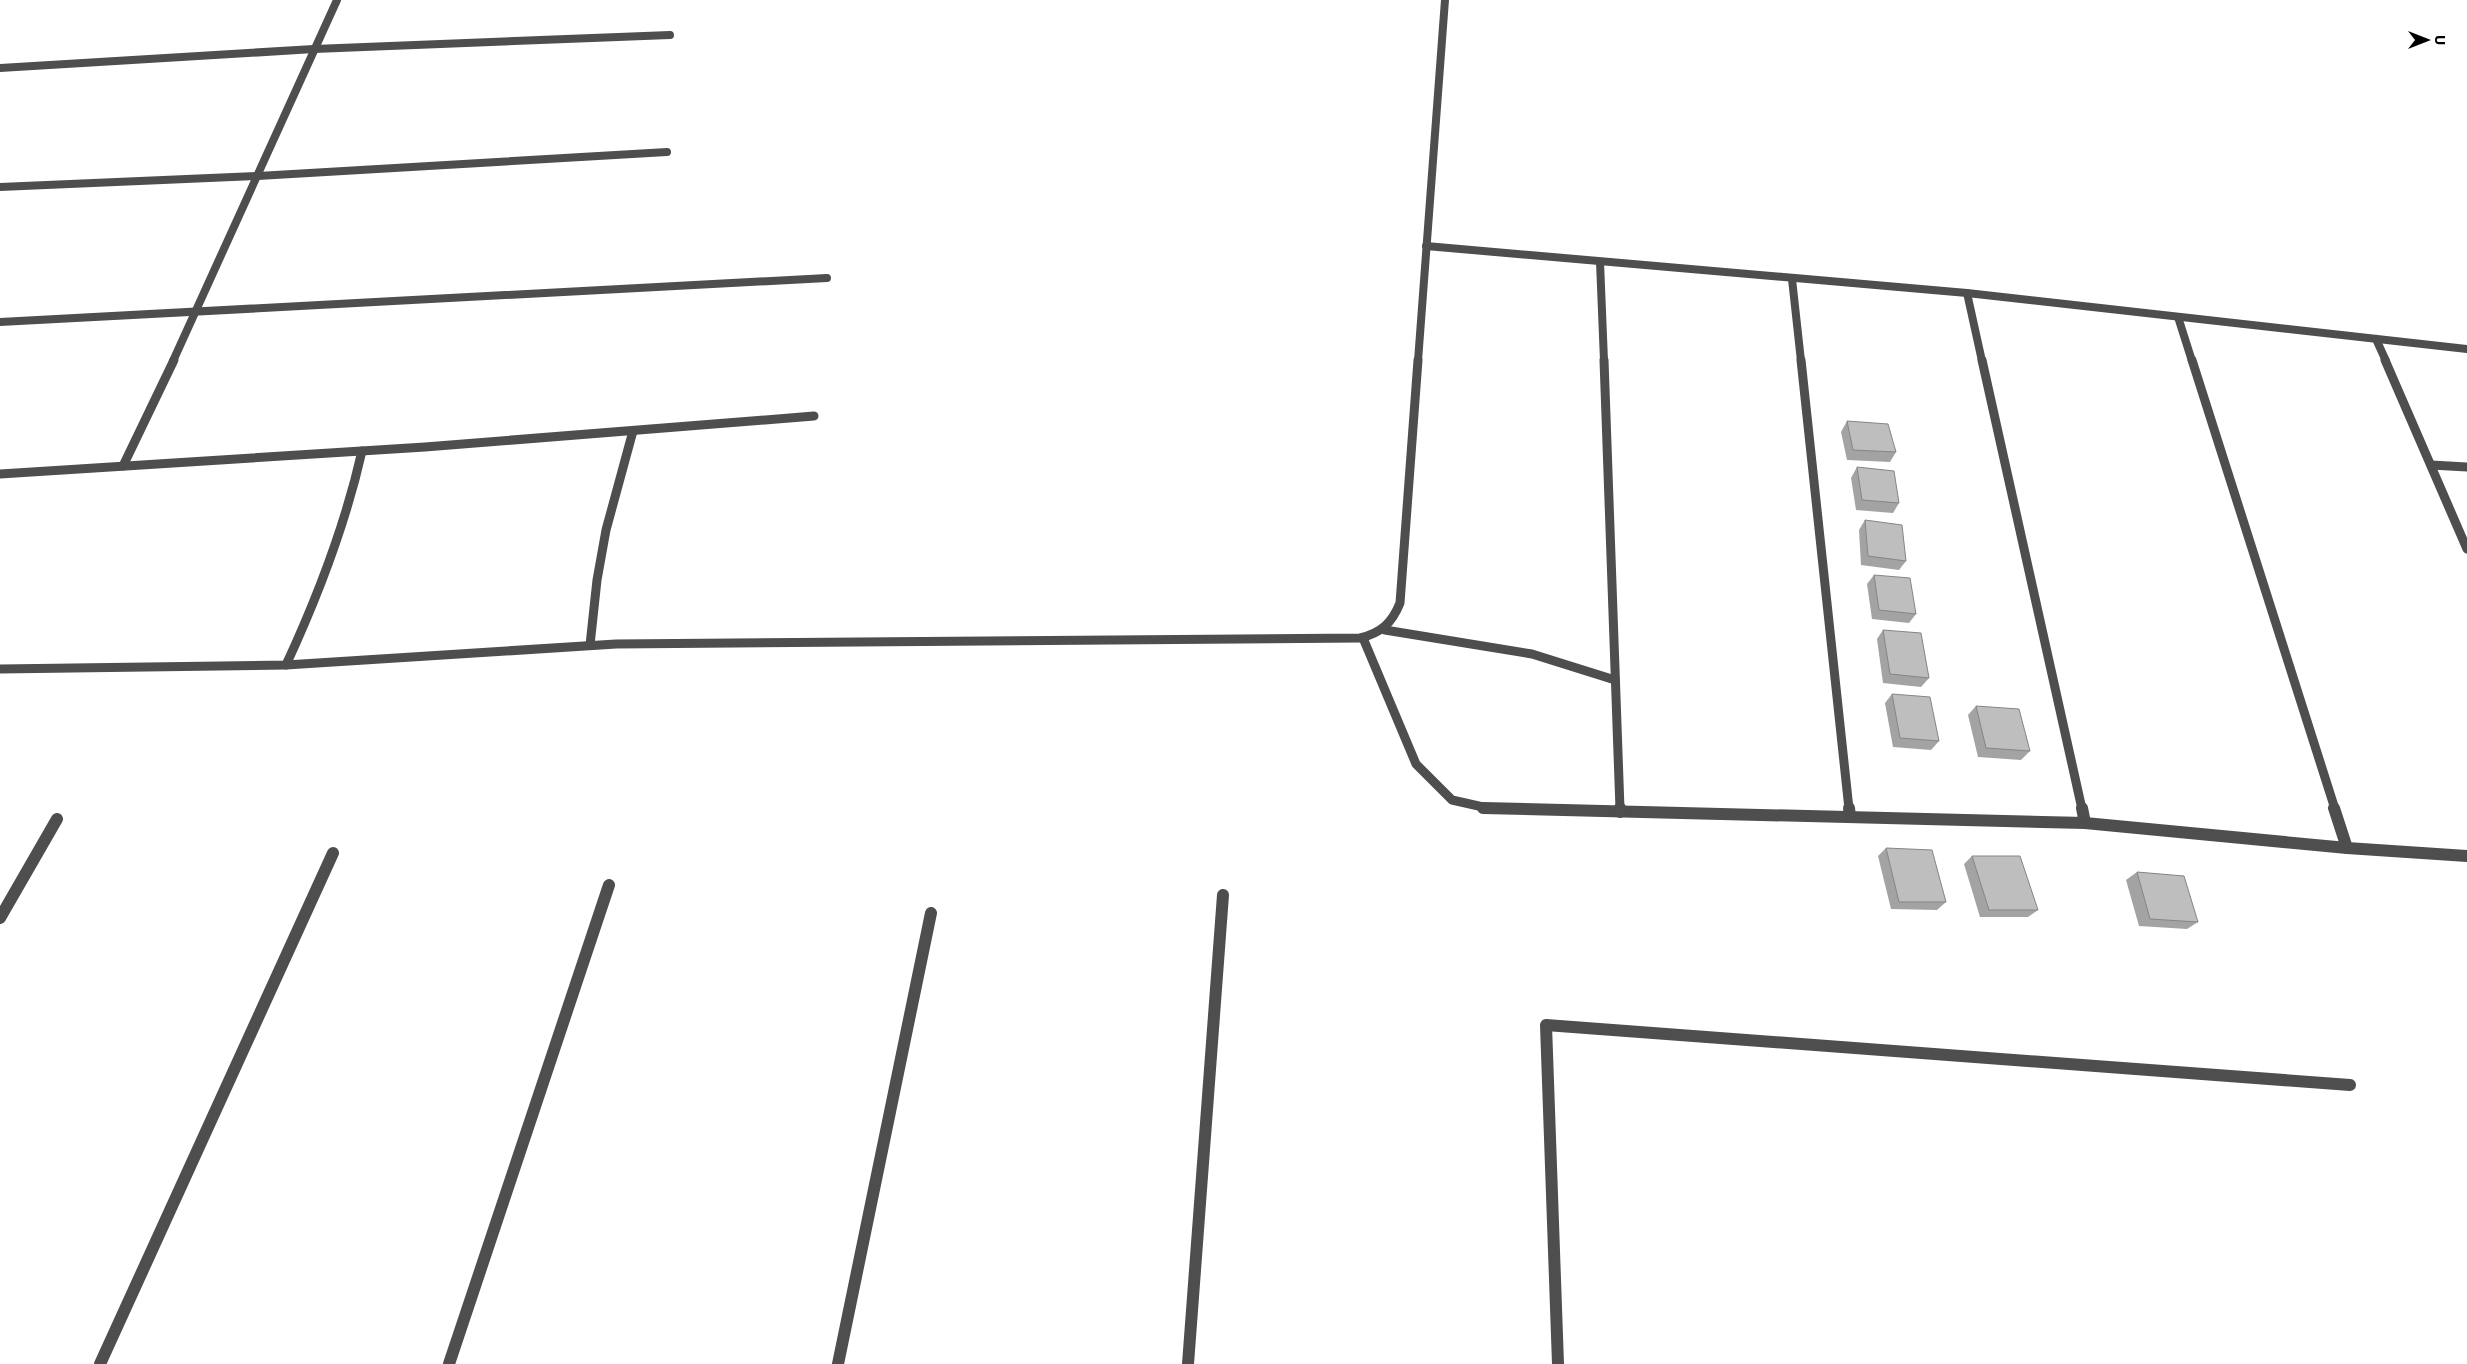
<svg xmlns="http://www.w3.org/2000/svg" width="2467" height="1364" viewBox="0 0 2467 1364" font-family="Commissioner,sans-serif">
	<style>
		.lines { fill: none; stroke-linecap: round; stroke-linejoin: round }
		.service-far2 { stroke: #4e4e4e; stroke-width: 8 }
		.service-far1 { stroke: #4e4e4e; stroke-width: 9 }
		.service { stroke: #4e4e4e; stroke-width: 12 }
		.minor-far2 { stroke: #4e4e4e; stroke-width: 8 }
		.minor-far1 { stroke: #4e4e4e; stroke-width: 9 }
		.minor { stroke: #4e4e4e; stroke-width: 12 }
		.wall { fill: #a3a3a3 }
		.building { fill: #bebebe; stroke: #858585 }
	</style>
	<rect width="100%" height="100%" fill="#fff"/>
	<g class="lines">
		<g class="service-far2">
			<path d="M 1426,246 L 1967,293 L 1982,361"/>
			<path d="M 1600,262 L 1604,361"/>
			<path d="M 1792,279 L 1801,361"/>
		</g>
		<g class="service-far1">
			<path d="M 1604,360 L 1620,809"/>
			<path d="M 1801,360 L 1849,809"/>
			<path d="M 1982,360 L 2082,809"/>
			<path d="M 1385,630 L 1532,654 L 1615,680"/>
			<path d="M 1363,638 L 1416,764 L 1452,800 L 1492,809"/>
		</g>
		<g class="service">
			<path d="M 1483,808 L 2085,823 L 2082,808"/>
			<path d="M 1620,808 L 1620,812"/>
			<path d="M 1849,808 L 1850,817"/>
		</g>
		<g class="minor-far2">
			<path d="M 0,68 L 314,49 L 670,35"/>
			<path d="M 0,187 L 258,176 L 667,152"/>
			<path d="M 1967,293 L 2467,349"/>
			<path d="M 2178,317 L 2192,361"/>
			<path d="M 0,322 L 827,278"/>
			<path d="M 2376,339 L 2386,361"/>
			<path d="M 173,361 L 337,0"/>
			<path d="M 1418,361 L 1445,0"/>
		</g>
		<g class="minor-far1">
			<path d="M 2192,360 L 2335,809"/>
			<path d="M 2385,360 L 2467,549"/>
			<path d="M 2431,465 L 2467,467"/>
			<path d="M 123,466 L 174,360"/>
			<path d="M 0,474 L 425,447 L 814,416"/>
			<path d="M 590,645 L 597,580 L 606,530 L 633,431"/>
			<path d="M 286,665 C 318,596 345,526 362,451"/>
			<path d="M 0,669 L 286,665 L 616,644 L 1360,638 C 1381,633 1392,623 1400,603 L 1418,360"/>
		</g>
		<g class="minor">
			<path d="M 2334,808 L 2347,848"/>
			<path d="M 2085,823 L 2347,848 L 2467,856"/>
			<path d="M 0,918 L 57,819"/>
			<path d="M 100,1364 L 333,853"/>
			<path d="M 449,1364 L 609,885"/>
			<path d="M 838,1364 L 931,913"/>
			<path d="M 1188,1364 L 1223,895"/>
			<path d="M 1558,1364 L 1546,1025 L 2350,1085"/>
		</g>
	</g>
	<g class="wall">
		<path d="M 1847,421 L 1896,452 L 1890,462 L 1847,460 L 1841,432 Z"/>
		<path d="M 1857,467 L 1899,503 L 1893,513 L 1856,510 L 1851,478 Z"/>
		<path d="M 1865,520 L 1906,561 L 1899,570 L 1861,565 L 1859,530 Z"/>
		<path d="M 1874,575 L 1916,614 L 1909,623 L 1872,619 L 1867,584 Z"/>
		<path d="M 1883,630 L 1929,678 L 1921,687 L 1883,683 L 1877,639 Z"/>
		<path d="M 1892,694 L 1939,741 L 1931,750 L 1893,747 L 1885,703 Z"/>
		<path d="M 1976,706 L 2030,751 L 2021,760 L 1978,757 L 1968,715 Z"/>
		<path d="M 1886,848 L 1946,902 L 1937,910 L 1891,909 L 1878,856 Z"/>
		<path d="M 1972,856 L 2038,910 L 2028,917 L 1980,917 L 1964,864 Z"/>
		<path d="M 2137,872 L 2198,922 L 2187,929 L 2139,926 L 2126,880 Z"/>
	</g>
	<g class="building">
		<path d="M 1847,421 L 1888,424 L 1896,452 L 1853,450 Z"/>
		<path d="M 1857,467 L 1894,471 L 1899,503 L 1862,500 Z"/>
		<path d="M 1865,520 L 1902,525 L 1906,561 L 1868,556 Z"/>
		<path d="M 1874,575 L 1910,578 L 1916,614 L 1879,610 Z"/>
		<path d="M 1883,630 L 1921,633 L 1929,678 L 1890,674 Z"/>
		<path d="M 1892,694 L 1930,697 L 1939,741 L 1900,738 Z"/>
		<path d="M 1976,706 L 2019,709 L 2030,751 L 1986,748 Z"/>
		<path d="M 1886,848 L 1932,850 L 1946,902 L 1899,902 Z"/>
		<path d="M 1972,856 L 2020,856 L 2038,910 L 1989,910 Z"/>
		<path d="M 2137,872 L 2184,876 L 2198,922 L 2150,919 Z"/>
	</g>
	<g transform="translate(2427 40) rotate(90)" stroke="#ffffff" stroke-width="4" paint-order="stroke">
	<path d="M0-4L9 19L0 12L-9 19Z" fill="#000000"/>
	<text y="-8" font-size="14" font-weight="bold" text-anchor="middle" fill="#000000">U</text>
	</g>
</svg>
